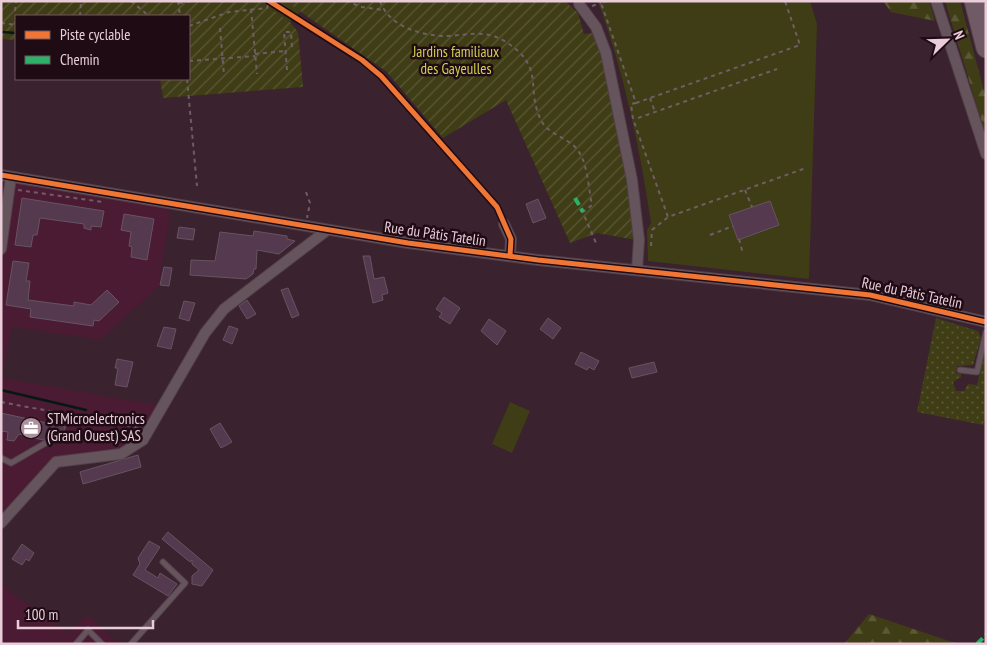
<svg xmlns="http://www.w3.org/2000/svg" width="987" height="645" viewBox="0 0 987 645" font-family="'PT Sans Narrow',sans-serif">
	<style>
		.built { fill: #4a1b33 }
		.grass { fill: url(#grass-dots) }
		.forest { fill: url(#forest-firs) }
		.park { fill: #3f3d15 }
		.garden { fill: url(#garden-furrows) }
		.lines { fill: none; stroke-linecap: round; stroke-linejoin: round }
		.stream { stroke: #071814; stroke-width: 2.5 }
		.building { fill: #55394e; stroke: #675461 }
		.lane-casing { stroke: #533f49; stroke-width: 7 }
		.street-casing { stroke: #533f49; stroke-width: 12 }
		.highway-casing { stroke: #533f49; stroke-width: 21 }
		.path { stroke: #6f5e65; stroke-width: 2; stroke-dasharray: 4 4; stroke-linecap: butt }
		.lane { stroke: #66545d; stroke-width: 5 }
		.street { stroke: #66545d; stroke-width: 10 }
		.highway { stroke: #705a65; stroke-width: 19 }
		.quiet { stroke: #2db169; stroke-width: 4; stroke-dasharray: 8 4; stroke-linecap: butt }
		.cycleway-casing { stroke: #1e0b14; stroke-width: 8 }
		.cycleway { stroke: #f07635; stroke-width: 5 }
		.labels { text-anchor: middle; stroke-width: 5; stroke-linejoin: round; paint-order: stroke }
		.park-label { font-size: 15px; fill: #cfd24c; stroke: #1e0b14 }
		.street-label { font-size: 15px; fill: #eacdd9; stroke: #1e0b14 }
		.poi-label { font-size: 15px; fill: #eacdd9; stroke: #1e0b14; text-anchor: start }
	</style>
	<defs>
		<pattern id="grass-dots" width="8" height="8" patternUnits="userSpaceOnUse" patternTransform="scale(1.25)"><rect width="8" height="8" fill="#3f3d15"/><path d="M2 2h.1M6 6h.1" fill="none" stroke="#5b5836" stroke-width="1.8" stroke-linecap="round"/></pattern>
		<pattern id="forest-firs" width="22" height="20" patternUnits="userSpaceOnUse" patternTransform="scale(1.25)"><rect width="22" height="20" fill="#3f3d15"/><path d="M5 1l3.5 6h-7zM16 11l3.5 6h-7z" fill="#5b5836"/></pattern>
		<pattern id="garden-furrows" width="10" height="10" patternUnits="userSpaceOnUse" patternTransform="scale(1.25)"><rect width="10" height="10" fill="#3f3d15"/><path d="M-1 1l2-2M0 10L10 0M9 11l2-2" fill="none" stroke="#5b5836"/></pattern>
	</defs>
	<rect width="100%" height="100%" fill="#3a222e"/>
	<g class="built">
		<path d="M 12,171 L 172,198 L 159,286 L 100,340 L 12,327 L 2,378 L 163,406 L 143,440 L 121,454 L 59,460 L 1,523 L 1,175 L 11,177 Z"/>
		<path d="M 1,585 L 69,634 L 87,615 L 119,644 L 1,644 Z"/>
	</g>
	<path class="grass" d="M 936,318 L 978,331 L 981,338 L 973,365 L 957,366 L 956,373 L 961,374 L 961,377 L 953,382 L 956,391 L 964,391 L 968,384 L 977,385 L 986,346 L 986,414 L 983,425 L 917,412 Z"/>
	<g class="forest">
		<path d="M 883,1 L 929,1 L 935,21 L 891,12 Z"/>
		<path d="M 945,1 L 960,1 L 986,98 L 986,136 Z"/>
		<path d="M 869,614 L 958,644 L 844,644 Z"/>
	</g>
	<g class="park">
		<path d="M 260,1 L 285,1 L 301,11 L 290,22 Z"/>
		<path d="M 598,1 L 810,1 L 817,24 L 809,279 L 648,261 L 647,230 L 651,223 C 640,148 624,73 598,1 Z"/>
		<path d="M 510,402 L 530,411 L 512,453 L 492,444 Z"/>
	</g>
	<g class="garden">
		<path d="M 1,1 L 260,1 L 290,22 L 298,32 L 303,87 L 163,98 L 160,79 L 189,79 L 189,16 L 16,16 L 16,40 L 1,39 Z"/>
		<path d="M 285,1 L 565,1 L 578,13 L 584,34 L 593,33 C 619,96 628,172 636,240 L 597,233 L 570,243 L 506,100 L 443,138 L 386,71 Z"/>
	</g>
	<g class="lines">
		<g class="stream">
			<path d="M 1,32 L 16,33"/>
			<path d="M 1,390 L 86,410"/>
		</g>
	</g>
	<g class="building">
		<path d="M 22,198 L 104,211 L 101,227 L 91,226 L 91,230 L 84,228 L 84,224 L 40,218 L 37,235 L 33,235 L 31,247 L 15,245 Z"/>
		<path d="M 538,199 L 546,218 L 533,223 L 526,204 Z"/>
		<path d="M 770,201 L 779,225 L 738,240 L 729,215 Z"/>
		<path d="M 124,214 L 154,219 L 147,260 L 131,257 L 132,247 L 129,246 L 131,232 L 121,230 Z"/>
		<path d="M 179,227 L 195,229 L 193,240 L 177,238 Z"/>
		<path d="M 254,231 L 287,236 L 287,239 L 295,241 L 279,254 L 257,250 L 256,269 L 254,269 L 253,274 L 246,279 L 190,275 L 191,260 L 215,261 L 220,232 L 253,236 Z"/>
		<path d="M 363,256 L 370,256 L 374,279 L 384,277 L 388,293 L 382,295 L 383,300 L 373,303 Z"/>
		<path d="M 13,261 L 29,263 L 26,281 L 30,281 L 28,300 L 74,306 L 74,302 L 91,305 L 107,290 L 119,302 L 99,321 L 94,320 L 93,326 L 30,317 L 31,309 L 6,305 Z"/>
		<path d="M 164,267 L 172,268 L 169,286 L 160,285 Z"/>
		<path d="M 288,288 L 299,315 L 292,318 L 281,290 Z"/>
		<path d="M 444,297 L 460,308 L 450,324 L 439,317 L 442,313 L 436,309 Z"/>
		<path d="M 247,300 L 256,314 L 247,319 L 239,306 Z"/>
		<path d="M 184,301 L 195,303 L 189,321 L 179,318 Z"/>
		<path d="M 548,318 L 561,328 L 553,339 L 540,329 Z"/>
		<path d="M 489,319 L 506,331 L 497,345 L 481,331 Z"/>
		<path d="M 229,326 L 238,329 L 232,344 L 223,340 Z"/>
		<path d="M 164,327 L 176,329 L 171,349 L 157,346 Z"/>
		<path d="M 581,352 L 599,361 L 594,370 L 589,367 L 587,370 L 575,364 Z"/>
		<path d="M 117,359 L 133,362 L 127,387 L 115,385 L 118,368 L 115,368 Z"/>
		<path d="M 654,362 L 657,372 L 632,378 L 629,368 Z"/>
		<path d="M 1,413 L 61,426 L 66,427 L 61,436 L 56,435 L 53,439 L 49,437 L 43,440 L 19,434 L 14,441 L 7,440 L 8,432 L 1,431 Z"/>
		<path d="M 220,423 L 232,442 L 221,448 L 210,429 Z"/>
		<path d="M 138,455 L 141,467 L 83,484 L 80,472 Z"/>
		<path d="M 168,532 L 213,570 L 202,586 L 192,584 L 192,576 L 199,570 L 192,564 L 192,560 L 190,562 L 162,539 Z"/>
		<path d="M 149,541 L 160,547 L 145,570 L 158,578 L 160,573 L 177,584 L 168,596 L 133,575 L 140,564 L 138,558 Z"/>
		<path d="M 22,544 L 34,553 L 29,561 L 26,559 L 22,565 L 12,559 Z"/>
	</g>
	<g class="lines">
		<g class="lane-casing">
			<g id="lane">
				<path d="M 960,370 L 977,372 L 986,332"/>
				<path d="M 1,458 L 11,463 L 49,441"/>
				<path d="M 76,644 L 88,630 L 102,644"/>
				<path d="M 131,644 L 185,583 L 163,562"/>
			</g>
		</g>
		<g class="street-casing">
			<g id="street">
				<path d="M 936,1 L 986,154"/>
				<path d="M 579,4 L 596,27 L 606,53 L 632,180 L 639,240 L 637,270"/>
				<path d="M 1,175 L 408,243 L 538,260 L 870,295 L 986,322"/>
				<path d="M 504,224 L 511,239 L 510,256"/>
				<path d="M 1,249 L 11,177"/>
				<path d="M 1,523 L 56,462 L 121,454 L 143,440 L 205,333 L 224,309 L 326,231"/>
			</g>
		</g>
		<g class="highway-casing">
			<path id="highway" d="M 974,1 L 986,48"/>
		</g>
		<g class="path">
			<path d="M 131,1 L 149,16"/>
			<path d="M 178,1 L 180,16"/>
			<path d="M 269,1 L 362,60 L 381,76 L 484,190 L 500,215"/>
			<path d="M 346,1 L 362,7 L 383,10"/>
			<path d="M 380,1 C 389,27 422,36 447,36 C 469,35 486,29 506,42 C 547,68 524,89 542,122 C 549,134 565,137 575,147 C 588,160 588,187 592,205 L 583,212 L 584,215 L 596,243"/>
			<path d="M 607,1 L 601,3 L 636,103 L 800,45 L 785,1"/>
			<path d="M 179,3 L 196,1"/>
			<path d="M 592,6 L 601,3"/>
			<path d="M 251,9 L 257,74"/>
			<path d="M 15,11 L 16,1"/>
			<path d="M 80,16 L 81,1"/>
			<path d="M 1,23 L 16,25"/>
			<path d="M 189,26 L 229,12 L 267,8 L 269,2"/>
			<path d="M 220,28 L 224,75"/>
			<path d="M 255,54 L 285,51"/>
			<path d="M 189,61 L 255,56"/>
			<path d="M 287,70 L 284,32 L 291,32 L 292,47"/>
			<path d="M 187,79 L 197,186"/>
			<path d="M 650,98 L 655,112"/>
			<path d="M 636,103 L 631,104 L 633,119 L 668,217 L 806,168"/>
			<path d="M 638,118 L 777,69"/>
			<path d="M 18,190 L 103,202"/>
			<path d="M 745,190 L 752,207"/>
			<path d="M 306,192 L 310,203 L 307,218"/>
			<path d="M 710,235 L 733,226"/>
			<path d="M 739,239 L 743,254"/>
			<path d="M 651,246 L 652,230 L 668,217"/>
			<path d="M 1,402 L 140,428"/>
		</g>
		<use href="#lane" class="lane"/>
		<use href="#street" class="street"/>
		<use href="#highway" class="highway"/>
		<g class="quiet">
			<path d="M 575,198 L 583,212"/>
			<path d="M 977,644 L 986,635"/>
		</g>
		<g class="cycleway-casing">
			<g id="cycleway">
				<path d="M 269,1 L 362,60 L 381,76 L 497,207 L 511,239 L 510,256"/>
				<path d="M 1,175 L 408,243 L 538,260 L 870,295 L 986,322"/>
			</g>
		</g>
		<use href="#cycleway" class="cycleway"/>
	</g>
	<defs>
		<g id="office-disc" transform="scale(1.125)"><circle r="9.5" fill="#ac919d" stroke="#1e0b14"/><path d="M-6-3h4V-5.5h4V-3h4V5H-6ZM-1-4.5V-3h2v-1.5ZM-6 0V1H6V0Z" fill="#fff"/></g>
	</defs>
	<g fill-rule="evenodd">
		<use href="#office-disc" x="31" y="428"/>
	</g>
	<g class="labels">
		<g class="park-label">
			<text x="456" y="57">Jardins familiaux<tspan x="456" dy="17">des Gayeulles</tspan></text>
		</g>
		<g class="street-label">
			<text transform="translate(435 234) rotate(8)" y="5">Rue du Pâtis Tatelin</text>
			<text transform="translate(912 293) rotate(12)" y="5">Rue du Pâtis Tatelin</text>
		</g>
		<g class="poi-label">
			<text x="47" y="424">STMicroelectronics<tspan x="47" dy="17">(Grand Ouest) SAS</tspan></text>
		</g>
	</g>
	<rect width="987" height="645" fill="none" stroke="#eacdd9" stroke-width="5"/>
	<rect x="15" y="15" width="175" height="65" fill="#1e0b14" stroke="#705963"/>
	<rect x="25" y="31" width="25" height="8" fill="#f07635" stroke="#705963"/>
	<text x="60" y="40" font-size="15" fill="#eacdd9">Piste cyclable</text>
	<rect x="25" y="56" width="25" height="8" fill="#2db169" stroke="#705963"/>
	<text x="60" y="65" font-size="15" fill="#eacdd9">Chemin</text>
	<g transform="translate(947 40) rotate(67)" stroke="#1e0b14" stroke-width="4" paint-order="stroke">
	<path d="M0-4L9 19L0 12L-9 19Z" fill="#eacdd9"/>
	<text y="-8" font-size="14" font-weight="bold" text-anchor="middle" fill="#eacdd9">N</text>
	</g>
	<path d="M18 620v8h135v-8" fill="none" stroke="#eacdd9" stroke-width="2.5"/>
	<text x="25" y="620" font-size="15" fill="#eacdd9" stroke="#1e0b14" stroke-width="4" paint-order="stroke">100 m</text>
</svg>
